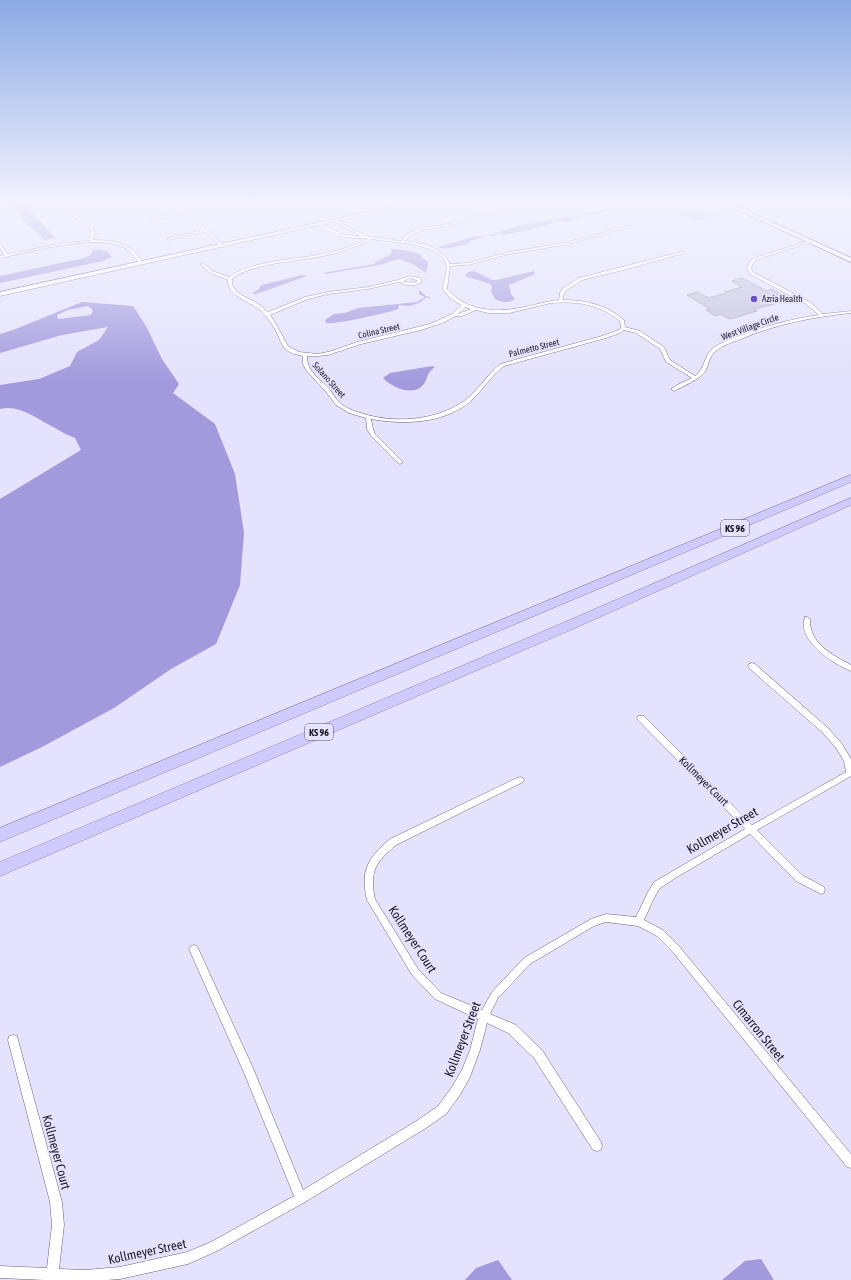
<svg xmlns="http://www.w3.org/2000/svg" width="851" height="1280" viewBox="0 0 851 1280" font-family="'Asap Condensed',sans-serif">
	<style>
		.water { fill: #a29add; fill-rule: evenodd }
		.building { fill: #c5c3dc; stroke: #a8a6be }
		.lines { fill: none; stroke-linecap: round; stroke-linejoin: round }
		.minor-casing { stroke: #656379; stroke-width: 1 }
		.tertiary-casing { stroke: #656379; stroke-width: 1 }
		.secondary-casing { stroke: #656379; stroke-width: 2 }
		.motorway-casing { stroke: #908db0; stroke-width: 1 }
		.minor { fill: #fff; fill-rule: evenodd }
		.tertiary { fill: #fff; fill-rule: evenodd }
		.secondary { fill: #fff; fill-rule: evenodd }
		.motorway { fill: #cfcafc; fill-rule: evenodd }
		.poi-dot { fill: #6b4fc8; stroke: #e4e2fc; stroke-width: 1.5 }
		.labels { text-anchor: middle; stroke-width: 4; stroke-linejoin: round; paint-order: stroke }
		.far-poi-label { font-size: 9px; fill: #1c1b24; stroke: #e4e2fc; text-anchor: start }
		.far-street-label { font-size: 9px; fill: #1c1b24; stroke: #e4e2fc }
		.shield { fill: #e4e2fc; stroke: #585765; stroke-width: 1 }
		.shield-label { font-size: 10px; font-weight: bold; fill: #1c1b24 }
		.street-label { font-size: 11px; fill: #1c1b24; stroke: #e4e2fc }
		.near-street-label { font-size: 13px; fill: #1c1b24; stroke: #e4e2fc }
	</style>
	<rect width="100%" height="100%" fill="#e4e2fc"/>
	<g class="water">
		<path d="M 18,202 L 23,202 L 55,238 L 44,240 L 37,232 L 28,226 L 12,204 Z"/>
		<path d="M 607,208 L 615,208 L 598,214 L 582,215 L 580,218 L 566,222 L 552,220 L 555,223 L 530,230 L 503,235 L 499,233 L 493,236 L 485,236 L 470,241 L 469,243 C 459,245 448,251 438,247 L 473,237 L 490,235 L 520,225 L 573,216 L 577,218 L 578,215 L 602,210 Z"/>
		<path d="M 98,249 L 108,252 L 112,257 L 103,261 L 0,283 L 0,276 L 84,258 L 91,255 L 92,251 Z"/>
		<path d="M 391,249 L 405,250 L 420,254 L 422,258 L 427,261 L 428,264 L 426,273 L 413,264 L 399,259 L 379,265 L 326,274 L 323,273 L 374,264 C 379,259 386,258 392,253 Z"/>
		<path d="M 474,271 L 492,280 L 496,280 L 534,271 L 535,274 L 509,285 L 511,294 L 515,299 C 507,304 502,302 495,299 L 491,291 L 492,287 L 490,284 L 465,276 L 468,272 Z"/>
		<path d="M 302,275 L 307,276 L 262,292 L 255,294 L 252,293 L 258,290 L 262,285 Z"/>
		<path d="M 419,290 L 426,296 L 430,297 L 430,299 L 427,297 L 419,303 L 409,306 L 399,305 L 398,309 C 388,313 333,325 326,323 L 325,320 L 334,314 L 345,313 L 358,308 L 417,302 L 425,297 L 419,294 Z"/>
		<path d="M 82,302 L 133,306 L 146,326 L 162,359 L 179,384 L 173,393 L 215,424 L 235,474 L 244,533 L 240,585 L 216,644 L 171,669 L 114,708 L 42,747 L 0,767 L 0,499 L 81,450 L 75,438 C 68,435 61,432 55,428 C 38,420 20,404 0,409 L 0,385 L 39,379 L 70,366 L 77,352 L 99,340 L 108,327 L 62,335 L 0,353 L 0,334 L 13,330 ZM 88,306 L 93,310 L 91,315 L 58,319 L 57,315 L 68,310 Z"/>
		<path d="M 432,366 L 435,367 C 426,373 429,377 423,385 C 413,397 391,387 383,378 L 390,373 Z"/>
		<path d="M 761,1259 L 774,1280 L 722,1280 L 745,1261 Z"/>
		<path d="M 498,1260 L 512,1280 L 465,1280 L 476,1268 Z"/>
	</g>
	<g class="building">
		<path d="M 694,208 L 706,211 L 715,216 L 694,221 L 677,212 Z"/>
		<path d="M 742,278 L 767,291 L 771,289 L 782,295 L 777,296 L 786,301 L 754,309 L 757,311 L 730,319 L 721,314 L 715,316 L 706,310 L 710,309 L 687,295 L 697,292 L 709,298 L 726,293 L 725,292 L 742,287 L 732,281 Z"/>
	</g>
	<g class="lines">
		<g class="minor-casing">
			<g id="minor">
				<path d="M 63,202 L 67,202 L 77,216 L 84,219 L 94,229 L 95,234 L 93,240 C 104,240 121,241 130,248 C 136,252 139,258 143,263 L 142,264 L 140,264 C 135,258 131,251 125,248 C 97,233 30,252 0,258 L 0,256 L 4,255 L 0,248 L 0,244 L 1,244 L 8,254 L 63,243 L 89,241 L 91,234 L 90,229 L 82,221 L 75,218 Z"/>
				<path d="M 173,202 L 177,202 L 223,245 L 223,247 L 221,247 L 205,232 L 168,240 L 168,238 L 203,230 L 185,213 L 150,221 L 150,219 L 183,211 Z"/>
				<path d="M 539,202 L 549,202 L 508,210 L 453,225 L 423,230 L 409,236 L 405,241 C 422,243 442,247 450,264 L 468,263 L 509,252 L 564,243 L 630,225 L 630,227 L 564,245 L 509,254 L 468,265 L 450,266 L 447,289 C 465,310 493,313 519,308 C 533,306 545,301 559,300 L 560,293 L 563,288 L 579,278 L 684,251 L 684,253 L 624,270 L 582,280 L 567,290 L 564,293 L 563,300 C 586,300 606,305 624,320 L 625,327 L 640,331 L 664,347 L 670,360 L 695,376 C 705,369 704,355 713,348 C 720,343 728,340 736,337 C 762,327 790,319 819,315 L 806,304 L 750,274 L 747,268 L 749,262 L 754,258 L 811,240 L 811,242 L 756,260 L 753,263 L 751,268 L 753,272 L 810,302 L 823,314 L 851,311 L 851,313 C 814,317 776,324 741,339 C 733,342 723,345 716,351 C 709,356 709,365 705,372 C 700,379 682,387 674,391 L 671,389 L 679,384 L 692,378 L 666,362 L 660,349 L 636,333 L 624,330 L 620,333 L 606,338 L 504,366 C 491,376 483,389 472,400 C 445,424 404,425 371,419 L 373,429 L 375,434 L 403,462 L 400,464 L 398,463 L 371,436 L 367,429 L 366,418 L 349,413 L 336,405 L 327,393 L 306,370 L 303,364 L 303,356 C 297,355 290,353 285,349 C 282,345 280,340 278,335 C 274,327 269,319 262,312 C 252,301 227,297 228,280 L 210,273 L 200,264 L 203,263 L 212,271 L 229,277 C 248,262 294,259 318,255 C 336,251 352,247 368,239 C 362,237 357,239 351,238 C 339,237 327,232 318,224 L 320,223 L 342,234 L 360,236 L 336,222 L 336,220 L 337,220 L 356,231 L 367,236 L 401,241 L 407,234 L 421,228 L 453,223 L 508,208 ZM 372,239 C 390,243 440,242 446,264 C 448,272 443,281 443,289 L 450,298 L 461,305 L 452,314 L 430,324 L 357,342 L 332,351 L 318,354 L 299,352 L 288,346 L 276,324 L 270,315 L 308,299 L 328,294 L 368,289 L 399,282 L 406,285 L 415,285 L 422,282 L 420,278 L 410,276 L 398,280 L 368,287 L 328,292 L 305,297 L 268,312 C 264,308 260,305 255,302 C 245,296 231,293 232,279 C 250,264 295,261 319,257 C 338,253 355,248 372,239 ZM 410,278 L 416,280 L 418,281 C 413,283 408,283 403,281 ZM 551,303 C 577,301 600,304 620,321 L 621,328 L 616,331 L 602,336 L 500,364 C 487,375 478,391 464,401 C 436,421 393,424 361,413 C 354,411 345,408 339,402 C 336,399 333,394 330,390 C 320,378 307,373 307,356 L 318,356 L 328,355 L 361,344 L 421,330 L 445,322 L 455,316 L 462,316 L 476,310 L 488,313 L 509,313 ZM 465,307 L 471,309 L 458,314 Z"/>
				<path d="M 805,617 L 807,617 L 810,619 C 809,643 832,655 851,665 L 851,671 C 833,664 796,640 805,617 Z"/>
				<path d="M 752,663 L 755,664 L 828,728 L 842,744 L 851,759 L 851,776 L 757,830 L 802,875 L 824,887 L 825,890 L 824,893 L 821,894 L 796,881 L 750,834 L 677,877 L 660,888 L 654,898 L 644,920 L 663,930 L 678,945 L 851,1154 L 851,1168 L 847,1167 L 672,951 L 657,936 L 638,926 L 606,922 L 594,926 L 530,964 L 498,998 L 490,1014 L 516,1025 L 542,1050 L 601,1142 L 602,1146 L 601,1150 L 597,1151 L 593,1150 L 534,1058 L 508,1033 L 487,1023 L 480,1050 L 470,1077 L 460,1095 L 446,1114 L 426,1128 L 305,1202 L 219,1250 L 188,1264 L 120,1279 L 107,1280 L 45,1280 L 0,1278 L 0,1266 L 47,1268 L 52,1225 L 50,1202 L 8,1040 L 9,1036 L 13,1035 L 17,1036 L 18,1040 L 62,1202 L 64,1225 L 59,1269 L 85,1270 L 120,1267 L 187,1252 L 211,1242 L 294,1196 L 245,1075 L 189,949 L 191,946 L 194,945 L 197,946 L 253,1068 L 303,1190 L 418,1120 L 438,1106 L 452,1087 L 462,1070 L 470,1050 L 478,1019 L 435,999 L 412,975 L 367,900 C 360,870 368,858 390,839 L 517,778 L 520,777 L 523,778 L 524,780 L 523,782 L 396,845 C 376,862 369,871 375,899 L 418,969 L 441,993 L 482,1010 L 492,992 L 524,958 L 591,919 L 606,914 L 636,917 L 648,892 L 654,882 L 745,829 L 638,720 L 637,718 L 638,716 L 644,716 L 752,825 L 846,772 L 844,761 L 836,748 L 822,732 L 749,668 L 748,666 L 749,664 Z"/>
			</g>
		</g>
		<g class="tertiary-casing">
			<path id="tertiary" d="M 413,202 L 423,202 L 0,296 L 0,292 Z"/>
		</g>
		<g class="secondary-casing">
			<path id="secondary" d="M 721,202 L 728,202 L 851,258 L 851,262 Z"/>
		</g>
		<g class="motorway-casing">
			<g id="motorway">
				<path d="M 851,475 L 851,482 L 0,842 L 0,828 Z"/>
				<path d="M 851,498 L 851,505 L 568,631 L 0,876 L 0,862 L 558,625 Z"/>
			</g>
		</g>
		<use href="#minor" class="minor"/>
		<use href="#tertiary" class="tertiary"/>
		<use href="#secondary" class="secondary"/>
		<use href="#motorway" class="motorway"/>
	</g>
	<linearGradient id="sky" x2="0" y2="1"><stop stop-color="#8caae4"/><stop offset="0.53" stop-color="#f3f2fe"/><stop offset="1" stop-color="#f3f2fe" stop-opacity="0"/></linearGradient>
	<rect width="851" height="381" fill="url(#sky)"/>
	<circle class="poi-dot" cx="754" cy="299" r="4"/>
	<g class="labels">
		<g class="far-poi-label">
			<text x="762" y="302">Azria Health</text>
		</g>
		<g class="far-street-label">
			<text transform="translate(750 327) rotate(-20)" y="3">West Village Circle</text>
			<text transform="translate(379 331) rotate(-13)" y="3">Colina Street</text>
			<text transform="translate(534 348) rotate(-14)" y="3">Palmetto Street</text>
			<text transform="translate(329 380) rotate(48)" y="3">Solano Street</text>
		</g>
		<g class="shield">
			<rect x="721" y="520" width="28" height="16" rx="3"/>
			<rect x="305" y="724" width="28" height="16" rx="3"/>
		</g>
		<g class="shield-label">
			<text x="735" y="532">KS 96</text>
			<text x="319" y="736">KS 96</text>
		</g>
		<g class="street-label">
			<text transform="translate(704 781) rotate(45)" y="4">Kollmeyer Court</text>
		</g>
		<g class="near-street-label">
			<text transform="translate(722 830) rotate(-30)" y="5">Kollmeyer Street</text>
			<text transform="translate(413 939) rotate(57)" y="5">Kollmeyer Court</text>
			<text transform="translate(759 1030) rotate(51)" y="5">Cimarron Street</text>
			<text transform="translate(462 1039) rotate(-69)" y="5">Kollmeyer Street</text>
			<text transform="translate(57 1152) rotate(75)" y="5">Kollmeyer Court</text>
			<text transform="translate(147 1251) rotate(-12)" y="5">Kollmeyer Street</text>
		</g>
	</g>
</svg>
